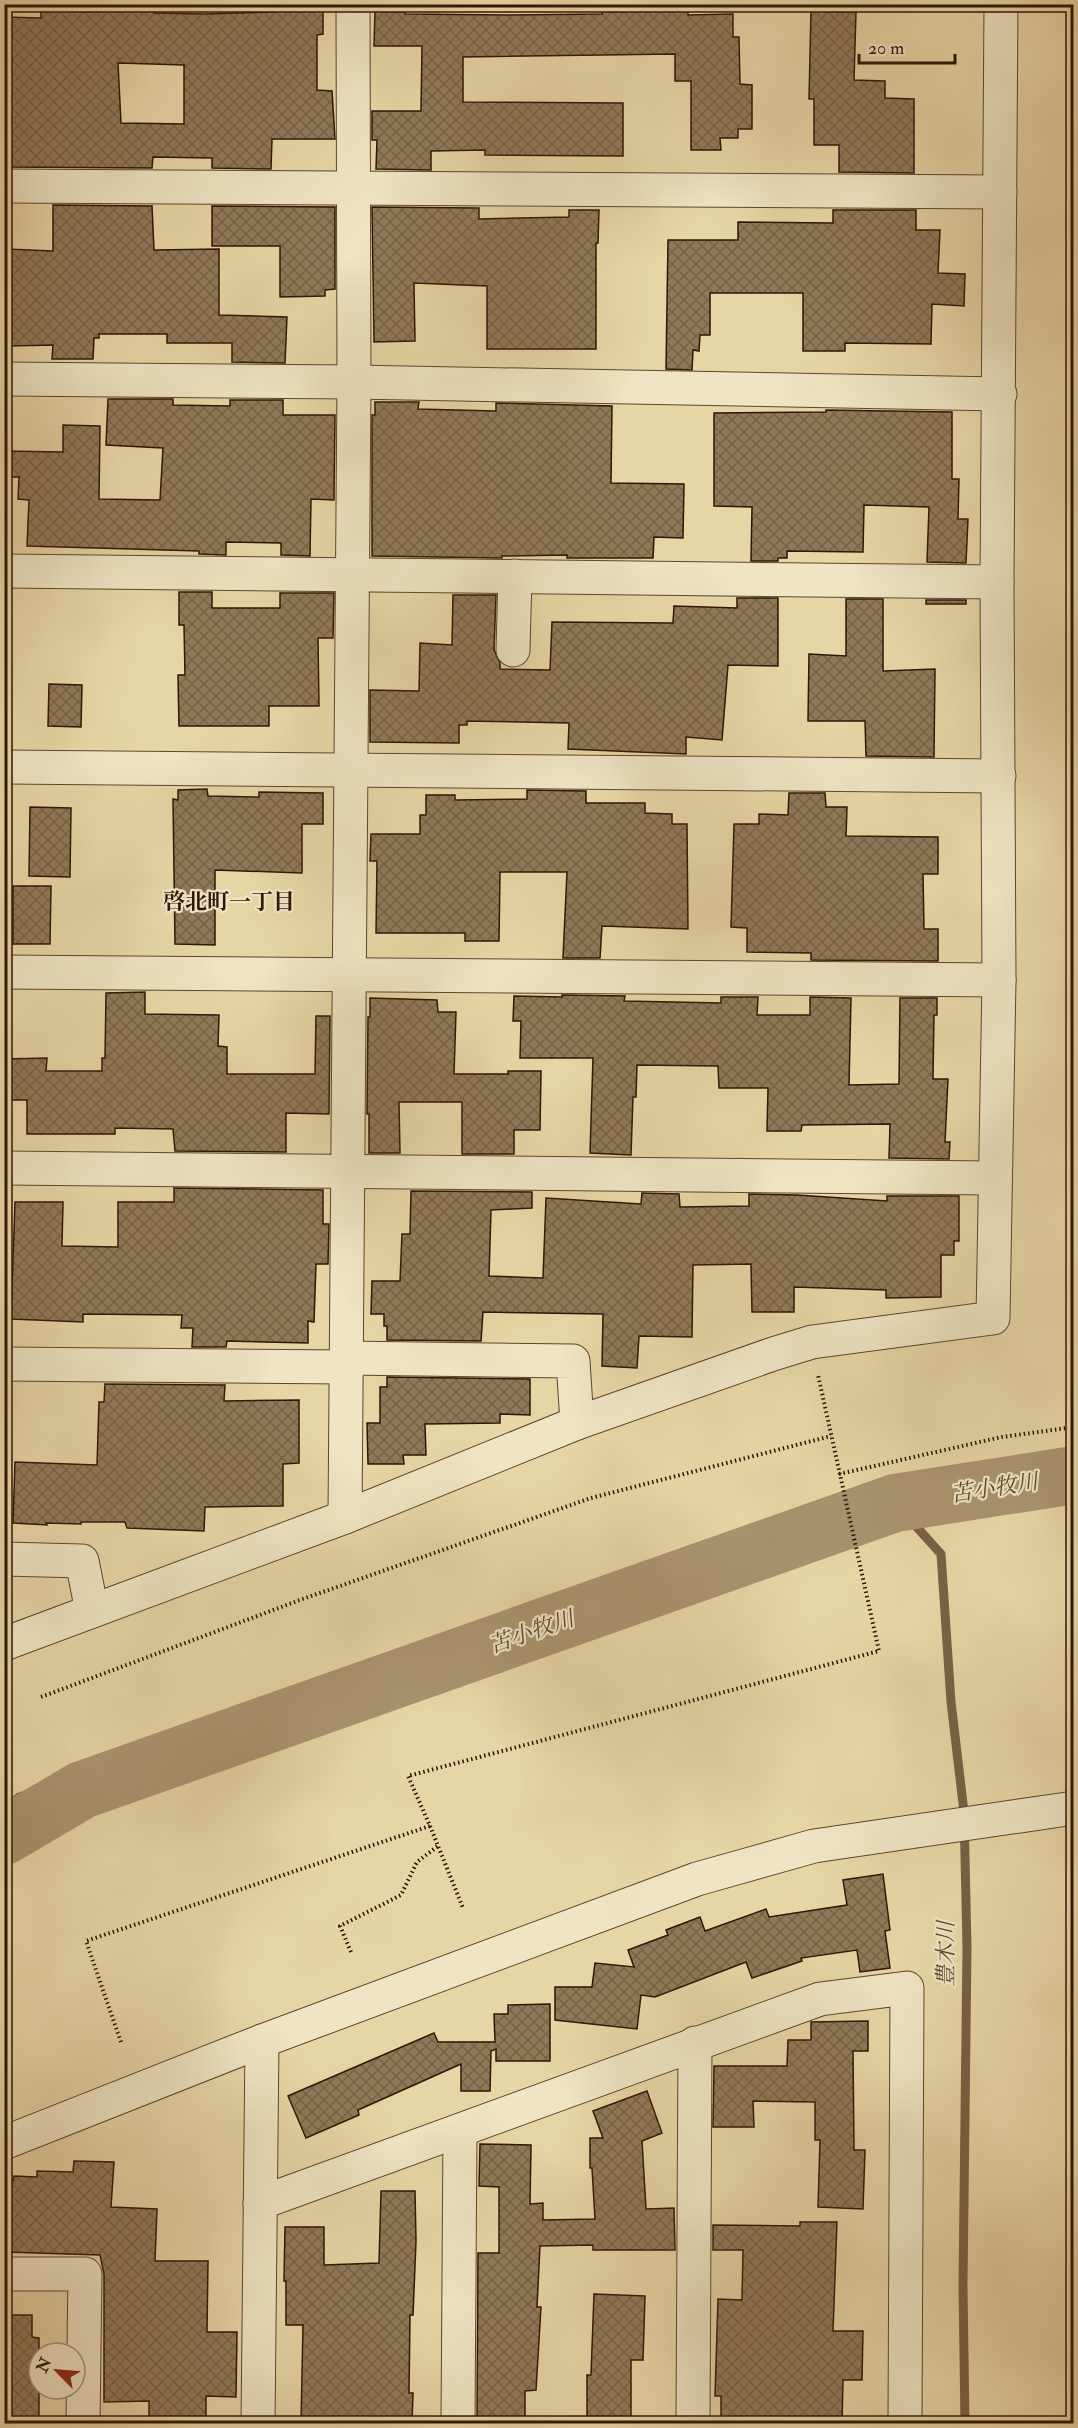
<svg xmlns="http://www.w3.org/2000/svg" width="1078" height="2428" viewBox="0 0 1078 2428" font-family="'IM FELL Double Pica','Noto Serif JP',serif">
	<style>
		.water { fill: url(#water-ripples); stroke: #796145; stroke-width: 1.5 }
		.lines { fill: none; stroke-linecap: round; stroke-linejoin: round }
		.stream { stroke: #796145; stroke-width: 9 }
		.river { stroke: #a9946f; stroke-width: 58 }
		.building { fill: url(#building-cross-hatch); stroke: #311507; stroke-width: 1.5; fill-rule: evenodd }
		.minor-casing { stroke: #5e452e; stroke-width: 35 }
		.path { stroke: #311507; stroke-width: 4; stroke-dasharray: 1.5 3; stroke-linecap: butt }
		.minor { stroke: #efe4c4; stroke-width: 33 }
		.labels { text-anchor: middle; stroke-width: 4.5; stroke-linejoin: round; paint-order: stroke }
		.neighbourhood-label { font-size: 22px; font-weight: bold; fill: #311507; stroke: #efe4c4 }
		.water-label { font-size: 22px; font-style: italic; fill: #614831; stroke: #efe4c4 }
	</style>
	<defs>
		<pattern id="water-ripples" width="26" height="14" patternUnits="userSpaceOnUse" patternTransform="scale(1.5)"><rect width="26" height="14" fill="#a9946f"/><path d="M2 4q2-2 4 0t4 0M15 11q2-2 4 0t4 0" fill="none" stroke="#8a7859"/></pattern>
		<pattern id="building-cross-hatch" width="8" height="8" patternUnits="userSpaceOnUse" patternTransform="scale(1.5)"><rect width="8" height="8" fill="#907959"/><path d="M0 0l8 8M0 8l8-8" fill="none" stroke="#766248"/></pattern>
	</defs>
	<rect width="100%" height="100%" fill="#e7d6a5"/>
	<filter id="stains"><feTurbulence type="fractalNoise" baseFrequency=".00333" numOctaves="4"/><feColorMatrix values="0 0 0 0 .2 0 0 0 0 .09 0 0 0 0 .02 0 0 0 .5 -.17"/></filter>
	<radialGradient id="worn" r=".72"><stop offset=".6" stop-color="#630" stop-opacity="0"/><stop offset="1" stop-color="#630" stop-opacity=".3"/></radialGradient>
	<path class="water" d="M 82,1773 L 78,1798 L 5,1847 L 5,1804 L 17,1794 Z"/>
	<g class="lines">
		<path class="stream" d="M 895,1503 L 941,1554 L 951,1702 L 964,1812 L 967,1947 L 963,2285 L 965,2424"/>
		<path class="river" d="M 4,1836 L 82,1790 L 895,1503 L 1074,1475"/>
	</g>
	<g class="building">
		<path d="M 91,8 L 154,10 L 154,13 L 204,14 L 276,12 L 276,9 L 323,9 L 323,34 L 317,35 L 317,90 L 332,91 L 335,139 L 272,139 L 271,169 L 212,168 L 212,158 L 153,157 L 152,168 L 4,167 L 4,17 L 41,18 L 41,10 L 91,12 ZM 118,63 L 184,65 L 184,124 L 121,123 Z"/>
		<path d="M 375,11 L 405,12 L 405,14 L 509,15 L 602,14 L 602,11 L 688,11 L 688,15 L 733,14 L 733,37 L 739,37 L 740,84 L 752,85 L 752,129 L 738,129 L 738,138 L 720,138 L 721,150 L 691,150 L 691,81 L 675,81 L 675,54 L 463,57 L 463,102 L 623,103 L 623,156 L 485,155 L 485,150 L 431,151 L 431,170 L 376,169 L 377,140 L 372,140 L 372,111 L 421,111 L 422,46 L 374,46 Z"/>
		<path d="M 811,11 L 856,12 L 854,80 L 885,81 L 885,98 L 914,99 L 914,173 L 839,172 L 839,145 L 814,145 L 814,99 L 809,99 Z"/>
		<path d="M 53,205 L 152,206 L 154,250 L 219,249 L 219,315 L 287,317 L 285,363 L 232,362 L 232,343 L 167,343 L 167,334 L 99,334 L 99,338 L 94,338 L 93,359 L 52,359 L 53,345 L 10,346 L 10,342 L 4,342 L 6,249 L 53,251 Z"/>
		<path d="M 212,206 L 335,207 L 335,289 L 325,290 L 325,296 L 280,297 L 280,246 L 212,246 Z"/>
		<path d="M 372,207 L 479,208 L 479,219 L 569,217 L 569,210 L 599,210 L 598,243 L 596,243 L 596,349 L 487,349 L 487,286 L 414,283 L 415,341 L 374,342 Z"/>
		<path d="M 833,210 L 916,210 L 916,230 L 940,230 L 938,273 L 965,274 L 964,306 L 932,304 L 931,344 L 845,343 L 845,351 L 803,351 L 803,293 L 710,293 L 710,335 L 700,335 L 699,351 L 693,350 L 692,370 L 666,369 L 668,240 L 738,240 L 738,222 L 833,223 Z"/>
		<path d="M 108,399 L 173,399 L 173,405 L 230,406 L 230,400 L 283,400 L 283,415 L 335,415 L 334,500 L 311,499 L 310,556 L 281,555 L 281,543 L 226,542 L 226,555 L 199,554 L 199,551 L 27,546 L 29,500 L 18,499 L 19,477 L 4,477 L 4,451 L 63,452 L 63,425 L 100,426 L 99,499 L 160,500 L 163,448 L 106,445 Z"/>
		<path d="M 375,402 L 419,402 L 418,409 L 496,411 L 496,403 L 612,406 L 611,483 L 684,484 L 683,538 L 654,537 L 653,558 L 567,558 L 567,555 L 502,556 L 502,558 L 372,556 L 372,415 L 375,415 Z"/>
		<path d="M 826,410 L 952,412 L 952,479 L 959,479 L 958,519 L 968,519 L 966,563 L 927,562 L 929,507 L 864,505 L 863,552 L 787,551 L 787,558 L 778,558 L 778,561 L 751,561 L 752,507 L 714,506 L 714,413 L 826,412 Z"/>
		<path d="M 179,592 L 212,592 L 212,608 L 280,608 L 280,593 L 334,593 L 333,638 L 318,638 L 319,706 L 269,706 L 269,726 L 179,726 L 178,675 L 185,675 L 184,625 L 179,625 Z"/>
		<path d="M 453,595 L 496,595 L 494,650 L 500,663 L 500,669 L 550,670 L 552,622 L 673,623 L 674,606 L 737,608 L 737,598 L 778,598 L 778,666 L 728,665 L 722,740 L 686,737 L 686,754 L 568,749 L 569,723 L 467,721 L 467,725 L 459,725 L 459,743 L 370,742 L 370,690 L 419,691 L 420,643 L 452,645 Z"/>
		<path d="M 846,599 L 883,599 L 883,671 L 935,669 L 934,757 L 866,756 L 865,721 L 808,721 L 809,654 L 846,656 Z"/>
		<rect x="926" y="600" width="40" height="4"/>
		<path d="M 49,684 L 82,685 L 81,727 L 48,726 Z"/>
		<path d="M 207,789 L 208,796 L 259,797 L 259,792 L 323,793 L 323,824 L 302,824 L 302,873 L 215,870 L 215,945 L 175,944 L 173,799 L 178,800 L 178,790 Z"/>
		<path d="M 527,790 L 586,791 L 586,803 L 645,803 L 645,813 L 672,814 L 672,824 L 687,824 L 688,929 L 602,926 L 600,958 L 563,958 L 567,872 L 500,872 L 499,941 L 465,941 L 465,933 L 376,933 L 377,861 L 370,861 L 371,834 L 420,834 L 420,815 L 426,815 L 426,795 L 455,795 L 455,800 L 527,799 Z"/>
		<path d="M 789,793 L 825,793 L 826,807 L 847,807 L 846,836 L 938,837 L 938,874 L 923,874 L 924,929 L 938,929 L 938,961 L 811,960 L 811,953 L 747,952 L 747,928 L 731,927 L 734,824 L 759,824 L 759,814 L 788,815 Z"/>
		<path d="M 30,807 L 71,808 L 70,877 L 29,876 Z"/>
		<path d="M 13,886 L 51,886 L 50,944 L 13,944 Z"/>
		<path d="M 145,992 L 145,1014 L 219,1015 L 218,1046 L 227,1047 L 227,1074 L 315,1074 L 316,1016 L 330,1016 L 329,1114 L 286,1113 L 286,1152 L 175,1151 L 173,1129 L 115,1128 L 115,1134 L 27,1134 L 27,1100 L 4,1100 L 4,1059 L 47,1058 L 46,1071 L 102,1071 L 102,1058 L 105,1058 L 106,993 Z"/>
		<path d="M 562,995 L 625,996 L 624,1001 L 721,1003 L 721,997 L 758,997 L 757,1015 L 810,1015 L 810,997 L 851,998 L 849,1085 L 899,1084 L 900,998 L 937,998 L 937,1015 L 934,1015 L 933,1079 L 948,1079 L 945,1142 L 950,1142 L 949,1159 L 889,1158 L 890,1124 L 802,1125 L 801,1131 L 767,1131 L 768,1088 L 719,1088 L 718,1066 L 637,1065 L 636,1097 L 633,1097 L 631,1155 L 590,1153 L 593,1058 L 520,1058 L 521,1021 L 513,1021 L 514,996 L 562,997 Z"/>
		<path d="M 370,998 L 437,1000 L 438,1012 L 456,1012 L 454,1074 L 508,1074 L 508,1071 L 541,1071 L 540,1130 L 514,1130 L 514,1154 L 462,1154 L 462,1102 L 399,1102 L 400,1153 L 369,1153 L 369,1114 L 367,1114 L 368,1017 L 370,1017 Z"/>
		<path d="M 174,1188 L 323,1190 L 323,1224 L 329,1224 L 328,1264 L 316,1264 L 314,1322 L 308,1321 L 308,1343 L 227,1341 L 226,1347 L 192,1347 L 193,1328 L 181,1328 L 182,1315 L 83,1314 L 83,1322 L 11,1319 L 15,1202 L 63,1202 L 62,1246 L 118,1247 L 118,1202 L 174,1202 Z"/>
		<path d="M 411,1191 L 532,1192 L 532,1208 L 491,1210 L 489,1276 L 543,1278 L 546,1198 L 641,1204 L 642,1193 L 679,1194 L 680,1207 L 749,1206 L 749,1194 L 797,1195 L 887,1201 L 887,1196 L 959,1196 L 959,1241 L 954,1241 L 954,1255 L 941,1255 L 941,1297 L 886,1298 L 886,1290 L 794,1287 L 794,1312 L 752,1312 L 751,1264 L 693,1265 L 692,1337 L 639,1336 L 637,1368 L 602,1366 L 603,1314 L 483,1312 L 481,1341 L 387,1340 L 387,1326 L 384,1326 L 384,1314 L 371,1314 L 372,1281 L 400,1281 L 402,1234 L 410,1234 Z"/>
		<path d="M 387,1377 L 530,1379 L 530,1415 L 500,1414 L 500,1423 L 425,1424 L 426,1455 L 403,1455 L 404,1464 L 368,1464 L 367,1423 L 380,1423 L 380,1387 L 387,1387 Z"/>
		<path d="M 105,1384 L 225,1385 L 224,1401 L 299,1400 L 299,1463 L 283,1464 L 283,1506 L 205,1507 L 204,1531 L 127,1528 L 125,1522 L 81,1522 L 81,1524 L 46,1523 L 47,1525 L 13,1523 L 15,1462 L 97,1465 L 99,1402 L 104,1402 Z"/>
		<path d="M 883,1874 L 890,1930 L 885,1931 L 890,1968 L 860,1972 L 857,1950 L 801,1958 L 802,1961 L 752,1978 L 746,1962 L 655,1997 L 641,1995 L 637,2029 L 555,2020 L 555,1987 L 592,1987 L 595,1963 L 634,1967 L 628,1950 L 668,1935 L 666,1930 L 700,1917 L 705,1931 L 766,1909 L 769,1917 L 847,1905 L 843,1880 Z"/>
		<path d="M 550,2004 L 550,2061 L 496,2061 L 496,2049 L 491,2051 L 490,2091 L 461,2091 L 461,2064 L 358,2110 L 359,2115 L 306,2138 L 288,2096 L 434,2033 L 438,2042 L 495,2042 L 494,2014 L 508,2014 L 508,2005 Z"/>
		<path d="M 868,2021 L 868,2051 L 853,2051 L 854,2150 L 865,2150 L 863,2209 L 818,2207 L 820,2140 L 815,2140 L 815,2102 L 753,2101 L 754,2127 L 713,2127 L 714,2066 L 787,2066 L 788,2040 L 811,2040 L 811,2022 Z"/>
		<path d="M 647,2091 L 662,2133 L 642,2141 L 646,2209 L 674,2208 L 675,2250 L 593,2250 L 593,2245 L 540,2246 L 537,2307 L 541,2307 L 536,2390 L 525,2391 L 525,2424 L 477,2424 L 478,2253 L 499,2253 L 499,2187 L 479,2186 L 480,2144 L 531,2145 L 530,2204 L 543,2203 L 543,2220 L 595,2219 L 592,2168 L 590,2168 L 590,2138 L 603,2138 L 593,2111 Z"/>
		<path d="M 74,2161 L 114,2162 L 111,2207 L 157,2209 L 155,2261 L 208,2261 L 207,2332 L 237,2332 L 236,2397 L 206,2396 L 206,2424 L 149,2424 L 149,2401 L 104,2402 L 104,2274 L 100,2255 L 4,2252 L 4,2181 L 13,2181 L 14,2176 L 37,2177 L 37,2171 L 73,2172 Z"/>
		<path d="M 381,2191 L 415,2191 L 416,2241 L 413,2315 L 410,2315 L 409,2393 L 413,2393 L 412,2424 L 301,2424 L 303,2325 L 286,2325 L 286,2281 L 284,2281 L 285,2227 L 324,2227 L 324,2265 L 379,2263 Z"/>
		<path d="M 800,2222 L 837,2222 L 833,2331 L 863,2331 L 862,2380 L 843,2380 L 842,2424 L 721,2424 L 721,2396 L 715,2396 L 718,2299 L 742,2300 L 743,2250 L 713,2250 L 713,2225 L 800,2226 Z"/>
		<path d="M 594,2294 L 645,2296 L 643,2360 L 631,2360 L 631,2424 L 587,2424 L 587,2375 L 591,2375 Z"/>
		<path d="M 4,2315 L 32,2315 L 32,2337 L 39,2338 L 39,2422 L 4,2424 Z"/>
	</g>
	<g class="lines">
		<g class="minor-casing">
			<g id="minor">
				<path d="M 4,186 L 1000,192"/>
				<path d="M 4,379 L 354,382 L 1000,394"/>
				<path d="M 4,571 L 997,582"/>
				<path d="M 513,650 L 515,576"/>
				<path d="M 4,767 L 999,776"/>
				<path d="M 4,972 L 999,980"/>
				<path d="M 4,1168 L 994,1178"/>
				<path d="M 346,1358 L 573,1361 L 577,1423"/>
				<path d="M 4,1364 L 346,1367"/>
				<path d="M 345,1517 L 354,382 L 353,4"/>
				<path d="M 4,1559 L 82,1561 L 92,1611"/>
				<path d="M 4,1644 L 345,1517 L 577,1423 L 773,1354 L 812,1342 L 993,1318 L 999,980 L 997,582 L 1001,4"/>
				<path d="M 4,2143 L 262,2041 L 697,1879 L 814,1846 L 1074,1808"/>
				<path d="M 260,2203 L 820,1999 L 907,1988 L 905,2424"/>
				<path d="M 4,2274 L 85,2274 L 83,2424"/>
				<path d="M 258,2424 L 262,2041"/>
				<path d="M 458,2424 L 460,2132"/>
				<path d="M 693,2424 L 695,2043"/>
			</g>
		</g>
		<g class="path">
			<path d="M 839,1474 L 1002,1437 L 1074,1427"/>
			<path d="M 41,1697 L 300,1600 L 591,1498 L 831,1436"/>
			<path d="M 430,1826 L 463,1908"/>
			<path d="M 351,1952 L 340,1926 L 401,1895 L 417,1862 L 438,1846"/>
			<path d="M 121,2042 L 86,1941 L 430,1826 L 408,1776 L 879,1651 L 818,1375"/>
		</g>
		<use href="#minor" class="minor"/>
	</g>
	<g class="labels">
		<g class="neighbourhood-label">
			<text x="229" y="909">啓北町一丁目</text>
		</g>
		<g class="water-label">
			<text transform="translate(994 1487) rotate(-9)" y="8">苫小牧川</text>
			<text transform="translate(531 1631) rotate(-19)" y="8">苫小牧川</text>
			<text transform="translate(945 1954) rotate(-90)" y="8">豊木川</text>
		</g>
	</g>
	<rect width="1078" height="2428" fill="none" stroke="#e7d6a5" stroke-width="24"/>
	<rect x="6" y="6" width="1066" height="2416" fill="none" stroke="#311507" stroke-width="3"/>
	<rect x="12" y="12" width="1054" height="2404" fill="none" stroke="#311507" stroke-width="1.5"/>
	<g transform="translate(57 2371) rotate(295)"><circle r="28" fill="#efe4c4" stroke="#a39178" stroke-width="1.5"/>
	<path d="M0-4.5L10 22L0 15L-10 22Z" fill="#8f2418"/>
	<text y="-9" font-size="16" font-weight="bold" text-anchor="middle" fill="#311507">N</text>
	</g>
	<path d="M859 54v9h96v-9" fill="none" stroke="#311507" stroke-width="3"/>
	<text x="868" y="54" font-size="18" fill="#311507" stroke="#efe4c4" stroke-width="4.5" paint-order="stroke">20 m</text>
	<rect width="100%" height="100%" filter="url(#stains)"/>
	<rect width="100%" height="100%" fill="url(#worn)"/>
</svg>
